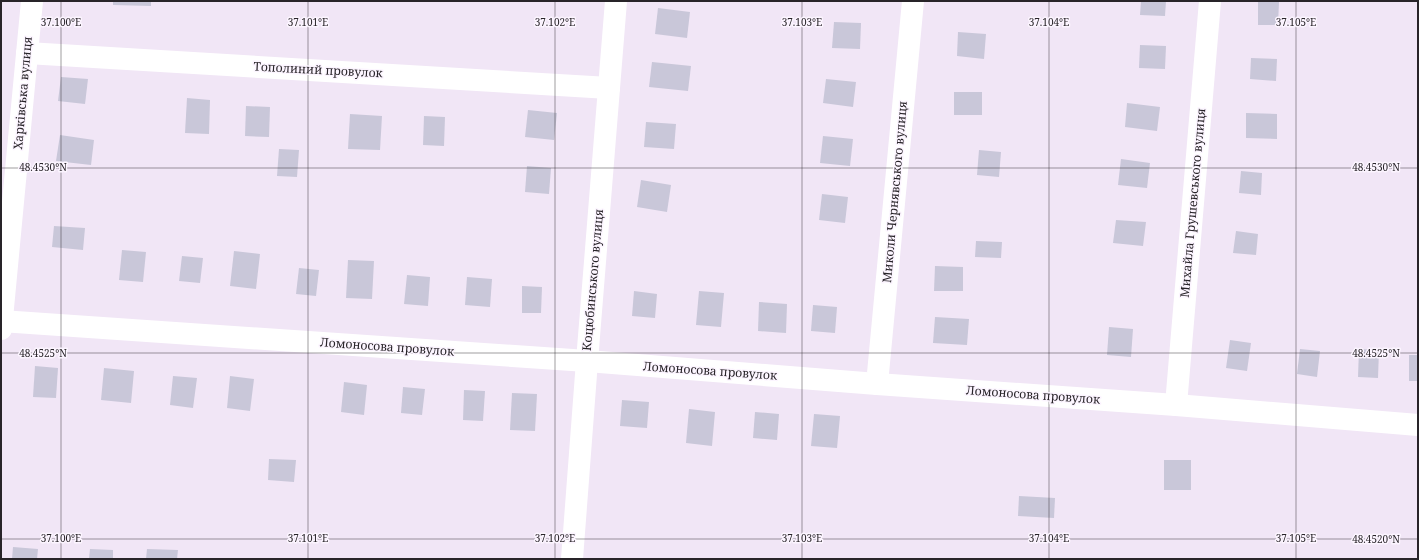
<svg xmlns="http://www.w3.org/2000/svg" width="1419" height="560" viewBox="0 0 1419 560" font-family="'Noto Serif',serif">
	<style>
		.building { fill: #c9c7d9 }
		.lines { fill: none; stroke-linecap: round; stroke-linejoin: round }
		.minor { stroke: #fff; stroke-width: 22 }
		.ticks { fill: none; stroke: #282429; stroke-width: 1; stroke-opacity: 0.45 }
		.labels { text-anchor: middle; stroke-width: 3; stroke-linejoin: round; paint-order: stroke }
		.street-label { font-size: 12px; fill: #282429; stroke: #fcf5ff }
		.ticks-label { font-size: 10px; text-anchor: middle; fill: #282429; stroke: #fcf5ff; stroke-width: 3; stroke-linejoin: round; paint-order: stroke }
	</style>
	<rect width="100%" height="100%" fill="#f1e6f6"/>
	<g class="building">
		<path d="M 113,1 L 151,1 L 151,6 L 113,5 Z"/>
		<path d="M 1141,1 L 1166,1 L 1165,16 L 1140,15 Z"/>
		<path d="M 1258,1 L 1279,2 L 1278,25 L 1258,25 Z"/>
		<path d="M 658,8 L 690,12 L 687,38 L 655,34 Z"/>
		<path d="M 834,22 L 861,23 L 860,49 L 832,48 Z"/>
		<path d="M 958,32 L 986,34 L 984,59 L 957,56 Z"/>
		<path d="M 1140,45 L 1166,46 L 1165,69 L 1139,68 Z"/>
		<path d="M 1251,58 L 1277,59 L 1276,81 L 1250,79 Z"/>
		<path d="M 652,62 L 691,66 L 688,91 L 649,87 Z"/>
		<path d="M 61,77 L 88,79 L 85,104 L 58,101 Z"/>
		<path d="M 826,79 L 856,82 L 853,107 L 823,103 Z"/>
		<rect x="954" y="92" width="28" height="23"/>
		<path d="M 187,98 L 210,100 L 209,134 L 185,133 Z"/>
		<path d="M 1127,103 L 1160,107 L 1157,131 L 1125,127 Z"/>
		<path d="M 246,106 L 270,107 L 269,137 L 245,136 Z"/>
		<path d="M 528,110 L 557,113 L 554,140 L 525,137 Z"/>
		<path d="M 1246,113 L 1277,114 L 1277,139 L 1246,138 Z"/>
		<path d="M 350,114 L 382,116 L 380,150 L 348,149 Z"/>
		<path d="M 424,116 L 445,117 L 444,146 L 423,145 Z"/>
		<path d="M 646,122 L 676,124 L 674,149 L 644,147 Z"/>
		<path d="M 60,135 L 94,140 L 91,165 L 56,161 Z"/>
		<path d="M 823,136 L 853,139 L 850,166 L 820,163 Z"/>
		<path d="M 279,149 L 299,150 L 297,177 L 277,176 Z"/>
		<path d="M 979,150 L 1001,152 L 999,177 L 977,175 Z"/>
		<path d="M 1121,159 L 1150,163 L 1147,188 L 1118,185 Z"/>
		<path d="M 527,166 L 551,168 L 549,194 L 525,192 Z"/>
		<path d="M 1241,171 L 1262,173 L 1261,195 L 1239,193 Z"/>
		<path d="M 641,180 L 671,185 L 667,212 L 637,207 Z"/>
		<path d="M 822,194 L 848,197 L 845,223 L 819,220 Z"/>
		<path d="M 1116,220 L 1146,222 L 1143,246 L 1113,243 Z"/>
		<path d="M 54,226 L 85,228 L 83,250 L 52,247 Z"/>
		<path d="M 1236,231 L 1258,234 L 1256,255 L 1233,253 Z"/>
		<path d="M 976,241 L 1002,242 L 1001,258 L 975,257 Z"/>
		<path d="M 122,250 L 146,252 L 143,282 L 119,280 Z"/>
		<path d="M 234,251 L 260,254 L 256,289 L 230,286 Z"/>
		<path d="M 182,256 L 203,258 L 200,283 L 179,281 Z"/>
		<path d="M 348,260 L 374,261 L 372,299 L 346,298 Z"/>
		<path d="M 935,266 L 963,267 L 963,291 L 934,291 Z"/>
		<path d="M 299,268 L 319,270 L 316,296 L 296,294 Z"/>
		<path d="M 407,275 L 430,277 L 428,306 L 404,304 Z"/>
		<path d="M 467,277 L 492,279 L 490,307 L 465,305 Z"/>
		<path d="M 522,286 L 542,287 L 541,313 L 522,313 Z"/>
		<path d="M 634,291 L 657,294 L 655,318 L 632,316 Z"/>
		<path d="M 699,291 L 724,293 L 721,327 L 696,325 Z"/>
		<path d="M 759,302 L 787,304 L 786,333 L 758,331 Z"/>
		<path d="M 813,305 L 837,307 L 835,333 L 811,331 Z"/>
		<path d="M 935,317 L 969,319 L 967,345 L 933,343 Z"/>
		<path d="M 1109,327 L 1133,329 L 1131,357 L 1107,355 Z"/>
		<path d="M 1230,340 L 1251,343 L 1247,371 L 1226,368 Z"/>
		<path d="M 1300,349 L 1320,351 L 1317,377 L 1297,374 Z"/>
		<path d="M 1359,349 L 1379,350 L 1378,378 L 1358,377 Z"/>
		<rect x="1409" y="355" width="9" height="26"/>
		<path d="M 35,366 L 58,368 L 56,398 L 33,397 Z"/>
		<path d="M 104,368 L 134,371 L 131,403 L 101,400 Z"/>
		<path d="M 173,376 L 197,378 L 193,408 L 170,405 Z"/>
		<path d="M 230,376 L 254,379 L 250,411 L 227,408 Z"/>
		<path d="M 344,382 L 367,385 L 364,415 L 341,412 Z"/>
		<path d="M 403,387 L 425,389 L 422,415 L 401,413 Z"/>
		<path d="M 464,390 L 485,391 L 483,421 L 463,420 Z"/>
		<path d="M 512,393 L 537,394 L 535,431 L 510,430 Z"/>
		<path d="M 622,400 L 649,402 L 647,428 L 620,426 Z"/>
		<path d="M 689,409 L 715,412 L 712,446 L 686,443 Z"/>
		<path d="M 755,412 L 779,414 L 777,440 L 753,438 Z"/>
		<path d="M 814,414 L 840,416 L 837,448 L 811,446 Z"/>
		<path d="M 269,459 L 296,460 L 294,482 L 268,480 Z"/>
		<rect x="1164" y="460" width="27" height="30"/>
		<path d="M 1019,496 L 1055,498 L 1054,518 L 1018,516 Z"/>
		<path d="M 13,547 L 38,549 L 37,559 L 12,559 Z"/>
		<path d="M 90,549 L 113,550 L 113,559 L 89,559 Z"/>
		<path d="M 147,549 L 178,550 L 177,559 L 146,559 Z"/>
	</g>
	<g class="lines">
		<g class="minor">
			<path d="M 27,53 L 609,88"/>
			<path d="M 1,321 L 587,361 L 877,384 L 1176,405 L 1418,425"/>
			<path d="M 1,329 L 32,1"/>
			<path d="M 877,384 L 913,1"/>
			<path d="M 1176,405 L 1210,1"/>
			<path d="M 572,559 L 587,361 L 616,1"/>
		</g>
	</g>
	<path class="ticks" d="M 61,1 L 61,559M 308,1 L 308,559M 555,1 L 555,559M 802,1 L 802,559M 1049,1 L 1049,559M 1296,1 L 1296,559M 1,168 L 1418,168M 1,353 L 1418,353M 1,539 L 1418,539"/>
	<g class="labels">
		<g class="street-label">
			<text transform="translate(318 70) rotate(3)" y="4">Тополиний провулок</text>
			<text transform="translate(23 93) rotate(-85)" y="4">Харківська вулиця</text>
			<text transform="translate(895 192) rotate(-85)" y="4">Миколи Чернявського вулиця</text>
			<text transform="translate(1193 203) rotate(-85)" y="4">Михайла Грушевського вулиця</text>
			<text transform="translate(593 280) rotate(-85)" y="4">Коцюбинського вулиця</text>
			<text transform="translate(387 347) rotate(4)" y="4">Ломоносова провулок</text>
			<text transform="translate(710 371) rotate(4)" y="4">Ломоносова провулок</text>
			<text transform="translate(1033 395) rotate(4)" y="4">Ломоносова провулок</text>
		</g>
	</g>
	<g class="ticks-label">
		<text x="61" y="26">37.100°E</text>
		<text x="308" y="26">37.101°E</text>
		<text x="555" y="26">37.102°E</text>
		<text x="802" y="26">37.103°E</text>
		<text x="1049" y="26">37.104°E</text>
		<text x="1296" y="26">37.105°E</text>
		<text x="43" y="171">48.4530°N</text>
		<text x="1376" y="171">48.4530°N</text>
		<text x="43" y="357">48.4525°N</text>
		<text x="1376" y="357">48.4525°N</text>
		<text x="61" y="542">37.100°E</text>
		<text x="308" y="542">37.101°E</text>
		<text x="555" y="542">37.102°E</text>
		<text x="802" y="542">37.103°E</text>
		<text x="1049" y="542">37.104°E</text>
		<text x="1296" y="542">37.105°E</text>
		<text x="1376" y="543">48.4520°N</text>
	</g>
	<rect width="1419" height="560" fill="none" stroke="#282429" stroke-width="4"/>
</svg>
